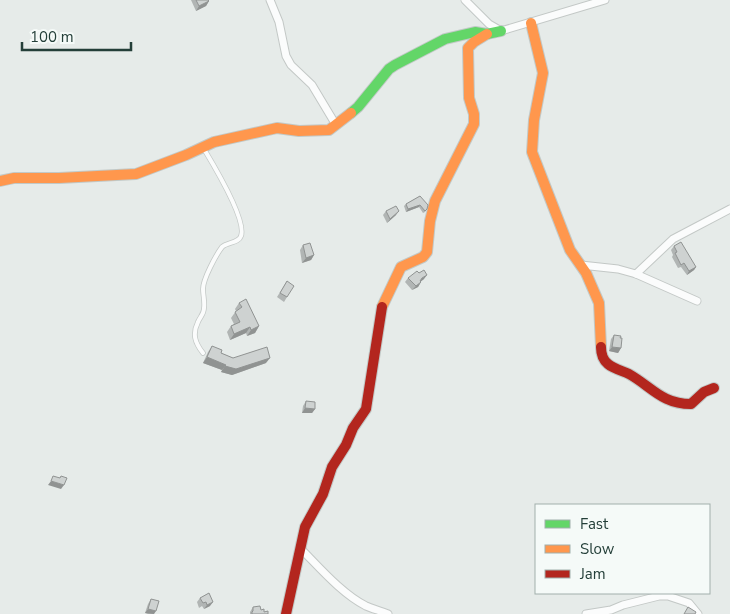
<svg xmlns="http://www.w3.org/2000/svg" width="730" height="614" viewBox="0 0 730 614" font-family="'Nunito Sans',sans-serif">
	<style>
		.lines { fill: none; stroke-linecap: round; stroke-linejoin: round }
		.lane-casing { stroke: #c3c8c6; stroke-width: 5.5 }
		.street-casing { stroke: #c3c8c6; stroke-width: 9 }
		.fast-casing { stroke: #c2c9c7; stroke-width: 12 }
		.slow-casing { stroke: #c2c9c7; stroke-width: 12 }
		.jam-casing { stroke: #c2c9c7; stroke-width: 12 }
		.lane { stroke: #fbfcfc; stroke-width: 4 }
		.street { stroke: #fbfcfc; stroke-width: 7 }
		.fast { stroke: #63d668; stroke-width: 10 }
		.slow { stroke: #ff974d; stroke-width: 10 }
		.jam { stroke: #b3261e; stroke-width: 10 }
		.wall { fill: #b1b5b4 }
		.shaded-wall { fill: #909392 }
		.building { fill: #ced2d1; stroke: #909392 }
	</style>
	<rect width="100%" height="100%" fill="#e6ebe9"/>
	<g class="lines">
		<g class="lane-casing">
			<path id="lane" d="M 203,353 C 195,343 192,334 198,322 C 200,317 204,314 204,308 C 205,302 203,295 203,289 C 203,279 216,255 222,247 C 227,242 239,243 241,236 C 247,220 213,164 204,149"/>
		</g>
		<g class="street-casing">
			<g id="street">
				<path d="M 270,0 L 279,22 L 286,56 L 291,65 L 312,85 L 336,125"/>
				<path d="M 465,0 L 489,24 L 501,31 L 605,0"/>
				<path d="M 581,265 L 618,269 L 636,274 L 697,301"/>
				<path d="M 636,274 L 673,239 L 730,209"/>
				<path d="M 301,549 C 319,567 342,594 366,606 C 373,609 381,611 388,614"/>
				<path d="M 586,614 L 611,610 L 623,605 L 659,596 L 668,596 L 689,603 L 698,614"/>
			</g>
		</g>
		<g class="fast-casing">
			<path id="fast" d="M 351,113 L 358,107 L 389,69 L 395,65 L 445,39 L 475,32 L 487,34 L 501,31"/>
		</g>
		<g class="slow-casing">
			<g id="slow">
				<path d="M 531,23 L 543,73 L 534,120 L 532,152 L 570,250 L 586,273 L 599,303 L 601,347"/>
				<path d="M 0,181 L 14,178 L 59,178 L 136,174 L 186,155 L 214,142 L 277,128 L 299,131 L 329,130 L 351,113"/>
				<path d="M 382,307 L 401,267 L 423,257 L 427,252 L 430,221 L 435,201 L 474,124 L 474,114 L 469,98 L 468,48 L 474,42 L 487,34"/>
			</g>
		</g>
		<g class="jam-casing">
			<g id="jam">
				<path d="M 601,347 C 601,353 603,360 608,364 C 614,369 623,371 629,374 C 652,387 662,404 691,404 L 704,392 L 714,388"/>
				<path d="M 286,614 L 305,527 L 323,494 L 332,467 L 346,445 L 353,428 L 366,409 L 382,307"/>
			</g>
		</g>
		<use href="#lane" class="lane"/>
		<use href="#street" class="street"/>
		<use href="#fast" class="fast"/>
		<use href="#slow" class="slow"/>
		<use href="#jam" class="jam"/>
	</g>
	<g class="wall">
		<path d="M 191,0 L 208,0 L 209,1 L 206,6 L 196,11 Z"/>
		<path d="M 420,196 L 427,209 L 425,212 L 423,213 L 419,207 L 406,212 L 404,206 L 406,204 Z"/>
		<path d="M 386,211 L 396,215 L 387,223 L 383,215 Z"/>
		<path d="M 303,245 L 314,255 L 311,260 L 302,263 L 300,250 Z"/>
		<path d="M 674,246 L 696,267 L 694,270 L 687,275 L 681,267 L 678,268 L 672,257 L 673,255 L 671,250 Z"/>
		<path d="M 408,278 L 424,279 L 421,281 L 421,282 L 418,287 L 412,290 L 405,282 Z"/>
		<path d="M 287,281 L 287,297 L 284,302 L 277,297 Z"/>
		<path d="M 239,303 L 259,326 L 255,333 L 247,336 L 246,333 L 230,340 L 227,332 L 231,326 L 234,324 L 231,318 L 236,311 L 235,309 Z"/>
		<path d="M 614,335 L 621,348 L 618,353 L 609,351 L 611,339 Z"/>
		<path d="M 212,346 L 221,353 L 233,358 L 266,363 L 232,375 L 221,372 L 222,370 L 203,363 L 208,352 Z"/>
		<path d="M 306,401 L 315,409 L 312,413 L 302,413 L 303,406 Z"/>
		<path d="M 209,593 L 210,606 L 204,609 L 202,606 L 199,608 L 197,602 L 200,598 Z"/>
		<path d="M 151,599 L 154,614 L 148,614 L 145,613 L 148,604 Z"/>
		<path d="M 253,607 L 261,610 L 268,614 L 250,614 L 250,612 Z"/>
	</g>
	<g class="shaded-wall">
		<path d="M 209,1 L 206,6 L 196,11 L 199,6 Z"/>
		<path d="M 420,205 L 419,207 L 406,212 L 408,209 Z"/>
		<path d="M 399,211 L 396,215 L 387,223 L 390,219 Z"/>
		<path d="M 314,255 L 311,260 L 302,263 L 306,258 Z"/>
		<path d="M 696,267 L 694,270 L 687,275 L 689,271 Z"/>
		<path d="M 427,275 L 424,279 L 419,283 L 422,278 Z"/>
		<path d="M 421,282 L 418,287 L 412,290 L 416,286 Z"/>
		<path d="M 259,326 L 255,333 L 247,336 L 251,330 Z"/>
		<path d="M 250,327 L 246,333 L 230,340 L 234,334 Z"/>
		<path d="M 612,347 L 621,348 L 618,353 L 609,351 Z"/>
		<path d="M 207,357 L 226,365 L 222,370 L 203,363 Z"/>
		<path d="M 270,358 L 266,363 L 232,375 L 221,372 L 225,366 Z"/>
		<path d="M 305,408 L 315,409 L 312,413 L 302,413 Z"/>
		<path d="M 51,481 L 64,485 L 61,489 L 48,485 Z"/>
		<path d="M 213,602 L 210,606 L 204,609 L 207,605 Z"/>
		<path d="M 148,609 L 156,611 L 154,614 L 145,613 Z"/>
	</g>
	<g class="building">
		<path d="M 196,0 L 208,0 L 209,1 L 199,6 Z"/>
		<path d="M 420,196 L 428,205 L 427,209 L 425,211 L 420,205 L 408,209 L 406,204 Z"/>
		<path d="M 396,206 L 399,211 L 390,219 L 386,211 Z"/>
		<path d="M 681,242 L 696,267 L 689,271 L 684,263 L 681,265 L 675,253 L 677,252 L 674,246 Z"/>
		<path d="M 310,243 L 314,255 L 306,258 L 303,245 Z"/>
		<path d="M 424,270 L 427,275 L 422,278 L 420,281 L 421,282 L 416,286 L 408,278 L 417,271 L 419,273 Z"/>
		<path d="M 287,281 L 294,286 L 287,297 L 280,293 Z"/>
		<path d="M 246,299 L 259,326 L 251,330 L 250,327 L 234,334 L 231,326 L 240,322 L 235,312 L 242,307 L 239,303 Z"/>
		<path d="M 614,335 L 621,336 L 620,338 L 622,338 L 621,348 L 612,347 Z"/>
		<path d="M 212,346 L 222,350 L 221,353 L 233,358 L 267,347 L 270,358 L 236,369 L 225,366 L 226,365 L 207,357 Z"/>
		<path d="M 306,401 L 315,402 L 315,409 L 305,408 Z"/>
		<path d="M 53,476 L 60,478 L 61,476 L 67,478 L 64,485 L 51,481 Z"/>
		<path d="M 209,593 L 213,602 L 207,605 L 206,602 L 203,603 L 200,598 Z"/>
		<path d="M 151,599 L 159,601 L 156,611 L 148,609 Z"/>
		<path d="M 260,606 L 261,610 L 264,609 L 264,612 L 268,611 L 268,614 L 252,614 L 252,612 L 253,611 L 253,607 Z"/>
		<path d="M 688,607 L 696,612 L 695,614 L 684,614 Z"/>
	</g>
	<rect x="535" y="504" width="175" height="90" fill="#f5faf8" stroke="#a1afac"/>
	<rect x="545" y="520" width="25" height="8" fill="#63d668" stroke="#a1afac"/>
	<text x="580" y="529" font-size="15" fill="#243f39">Fast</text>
	<rect x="545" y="545" width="25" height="8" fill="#ff974d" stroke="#a1afac"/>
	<text x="580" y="554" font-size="15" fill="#243f39">Slow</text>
	<rect x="545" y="570" width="25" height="8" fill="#b3261e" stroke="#a1afac"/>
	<text x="580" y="579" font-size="15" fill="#243f39">Jam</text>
	<path d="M22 42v8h109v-8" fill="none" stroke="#243f39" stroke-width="2.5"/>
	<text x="30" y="42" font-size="15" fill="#243f39" stroke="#f5faf8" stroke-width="4" paint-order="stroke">100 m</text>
</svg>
